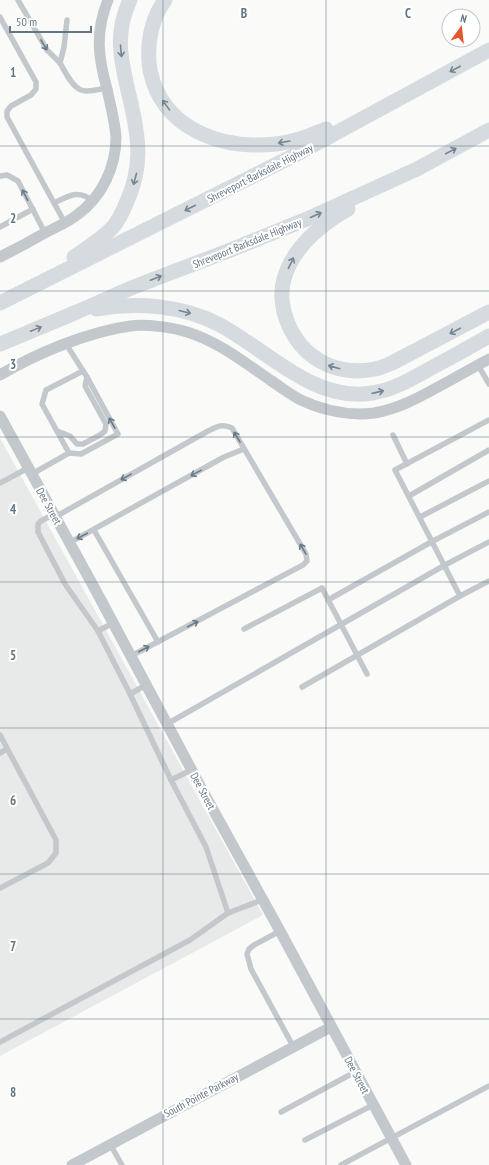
<svg xmlns="http://www.w3.org/2000/svg" width="489" height="1165" viewBox="0 0 489 1165" font-family="'PT Sans Narrow',sans-serif">
	<style>
		.built { fill: #e8e9e9 }
		.lines { fill: none; stroke-linecap: round; stroke-linejoin: round }
		.service { stroke: #c3c8cc; stroke-width: 5.5 }
		.minor { stroke: #c3c8cc; stroke-width: 11 }
		.secondary { stroke: #d6dbdf; stroke-width: 15 }
		.oneway { stroke: #6a7a87 }
		.oneway2 { stroke: #768591 }
		.grid { fill: none; stroke: #657683; stroke-width: 1; stroke-opacity: 0.55 }
		.labels { text-anchor: middle; stroke-width: 4; stroke-linejoin: round; paint-order: stroke }
		.street-label { font-size: 11px; fill: #657683; stroke: #fff }
		.grid-label { font-size: 13px; text-anchor: middle; font-weight: bold; fill: #657683; stroke: #fff; stroke-width: 4; stroke-linejoin: round; paint-order: stroke }
	</style>
	<rect width="100%" height="100%" fill="#fafaf8"/>
	<path class="built" d="M 0,438 L 263,915 L 0,1056 Z"/>
	<g class="lines">
		<g class="service">
			<path d="M 18,0 L 47,50 L 60,63"/>
			<path d="M 0,17 L 36,82 L 36,89 L 31,95 L 11,106 L 7,111 L 7,117 L 65,223"/>
			<path d="M 67,20 L 64,47 L 60,63 C 65,71 71,86 81,90 C 88,93 99,89 106,88"/>
			<path d="M 0,176 L 7,175 L 18,181 L 45,233"/>
			<path d="M 54,203 C 69,196 78,189 93,201"/>
			<path d="M 0,227 L 33,209"/>
			<path d="M 478,365 L 489,384"/>
			<path d="M 489,420 L 395,470 L 460,596 L 489,581"/>
			<path d="M 57,431 L 70,436 L 77,444 L 83,444 L 100,435 L 105,431 L 106,424 L 85,386 L 87,377"/>
			<path d="M 393,435 L 407,464"/>
			<path d="M 69,453 L 42,404 L 46,390 L 83,371"/>
			<path d="M 32,474 L 69,453 L 81,454 L 118,434 L 87,377 L 66,344"/>
			<path d="M 0,483 L 28,468"/>
			<path d="M 409,496 L 489,450"/>
			<path d="M 54,514 L 41,521 L 38,524 L 38,532 L 65,584 L 98,631 L 130,694 L 171,780 L 206,847 L 228,913"/>
			<path d="M 55,517 L 208,431 C 217,427 222,423 232,428 L 306,554 L 307,561 L 303,565 L 131,656"/>
			<path d="M 420,517 L 489,481"/>
			<path d="M 94,530 L 158,642"/>
			<path d="M 69,543 L 224,457 L 244,449"/>
			<path d="M 328,600 L 433,541 L 489,512"/>
			<path d="M 244,629 L 322,588 L 367,674"/>
			<path d="M 98,631 L 113,623"/>
			<path d="M 302,687 L 460,596"/>
			<path d="M 130,694 L 146,685"/>
			<path d="M 167,724 L 445,565 L 489,542"/>
			<path d="M 0,735 L 56,840 L 56,853 L 48,863 L 0,888"/>
			<path d="M 0,753 L 7,749"/>
			<path d="M 171,780 L 191,770"/>
			<path d="M 280,931 L 254,945 L 249,949 L 247,954 L 251,969 L 293,1046"/>
			<path d="M 0,1042 L 190,940 L 228,913 L 262,900"/>
			<path d="M 281,1112 L 355,1072"/>
			<path d="M 305,1140 L 373,1105"/>
			<path d="M 110,1144 L 122,1165"/>
			<path d="M 341,1165 L 489,1086"/>
		</g>
		<g class="minor">
			<path d="M 0,257 C 14,250 29,242 43,234 C 54,228 67,223 77,215 C 102,197 116,167 116,137 C 115,121 110,104 107,89 C 98,57 95,32 108,0"/>
			<path d="M 0,375 C 37,353 88,332 130,326 C 145,324 172,327 187,332 C 217,341 244,362 270,380 C 281,387 292,396 303,401 C 325,411 351,416 374,413 C 398,409 418,398 438,387 C 455,378 472,368 489,359"/>
			<path d="M 0,416 L 95,589 L 205,795 L 280,931 L 406,1165"/>
			<path d="M 72,1165 L 331,1027"/>
		</g>
		<g class="secondary">
			<path d="M 165,0 C 151,19 146,46 150,70 C 162,129 221,150 276,144 C 294,142 309,136 326,129"/>
			<path d="M 348,209 C 320,225 293,247 284,279 C 280,292 282,309 287,321 C 301,358 336,377 375,369 C 381,368 387,365 392,363 L 489,312"/>
			<path d="M 74,257 C 86,249 104,237 113,227 C 118,221 122,213 125,206 C 144,167 139,136 129,95 C 121,61 114,34 130,0"/>
			<path d="M 0,303 L 299,153 L 489,50"/>
			<path d="M 96,309 C 137,302 183,305 220,325 C 267,350 314,403 372,393 C 394,390 413,378 433,367 C 452,357 470,347 489,336"/>
			<path d="M 0,344 L 77,312 L 131,288 L 228,251 L 307,219 L 417,169 L 489,130"/>
		</g>
	</g>
	<defs><path id="oneway-shaft" d="M-6 0H5M1.5-3L5.5 0L1.5 3" fill="none" stroke-width="1.6" stroke-linecap="round" stroke-linejoin="round"/></defs>
	<g class="oneway">
		<use href="#oneway-shaft" transform="translate(44 45) rotate(59)"/>
		<use href="#oneway-shaft" transform="translate(25 195) rotate(-117)"/>
		<use href="#oneway-shaft" transform="translate(112 423) rotate(-119)"/>
		<use href="#oneway-shaft" transform="translate(237 437) rotate(-121)"/>
		<use href="#oneway-shaft" transform="translate(196 473) rotate(151)"/>
		<use href="#oneway-shaft" transform="translate(126 477) rotate(151)"/>
		<use href="#oneway-shaft" transform="translate(82 536) rotate(152)"/>
		<use href="#oneway-shaft" transform="translate(303 549) rotate(-120)"/>
		<use href="#oneway-shaft" transform="translate(193 624) rotate(-28)"/>
		<use href="#oneway-shaft" transform="translate(144 649) rotate(-27)"/>
	</g>
	<g class="oneway2">
		<use href="#oneway-shaft" transform="translate(121 51) rotate(85)"/>
		<use href="#oneway-shaft" transform="translate(455 69) rotate(152)"/>
		<use href="#oneway-shaft" transform="translate(166 105) rotate(-126)"/>
		<use href="#oneway-shaft" transform="translate(284 142) rotate(170)"/>
		<use href="#oneway-shaft" transform="translate(451 151) rotate(-28)"/>
		<use href="#oneway-shaft" transform="translate(135 179) rotate(105)"/>
		<use href="#oneway-shaft" transform="translate(190 208) rotate(153)"/>
		<use href="#oneway-shaft" transform="translate(316 215) rotate(-24)"/>
		<use href="#oneway-shaft" transform="translate(291 263) rotate(-64)"/>
		<use href="#oneway-shaft" transform="translate(156 278) rotate(-21)"/>
		<use href="#oneway-shaft" transform="translate(185 312) rotate(14)"/>
		<use href="#oneway-shaft" transform="translate(36 329) rotate(-22)"/>
		<use href="#oneway-shaft" transform="translate(455 331) rotate(152)"/>
		<use href="#oneway-shaft" transform="translate(334 367) rotate(-164)"/>
		<use href="#oneway-shaft" transform="translate(378 392) rotate(-13)"/>
	</g>
	<path class="grid" d="M 163,0 L 163,1165M 326,0 L 326,1165M 0,146 L 489,146M 0,291 L 489,291M 0,437 L 489,437M 0,582 L 489,582M 0,728 L 489,728M 0,874 L 489,874M 0,1019 L 489,1019"/>
	<g class="labels">
		<g class="street-label">
			<text transform="translate(260 173) rotate(-27)" y="4">Shreveport-Barksdale Highway</text>
			<text transform="translate(247 243) rotate(-22)" y="4">Shreveport Barksdale Highway</text>
			<text transform="translate(49 506) rotate(61)" y="4">Dee Street</text>
			<text transform="translate(203 791) rotate(62)" y="4">Dee Street</text>
			<text transform="translate(357 1075) rotate(62)" y="4">Dee Street</text>
			<text transform="translate(201 1095) rotate(-28)" y="4">South Pointe Parkway</text>
		</g>
	</g>
	<g class="grid-label">
		<text x="244" y="18">B</text>
		<text x="408" y="18">C</text>
		<text x="13" y="77">1</text>
		<text x="13" y="223">2</text>
		<text x="13" y="369">3</text>
		<text x="13" y="514">4</text>
		<text x="13" y="660">5</text>
		<text x="13" y="805">6</text>
		<text x="13" y="951">7</text>
		<text x="13" y="1097">8</text>
	</g>
	<g transform="translate(461 28) rotate(15)"><circle r="19" fill="#ffffff" stroke="#c1c8cd"/>
	<path d="M0-3L7 15L0 10L-7 15Z" fill="#e4572e"/>
	<text y="-6" font-size="11" font-weight="bold" text-anchor="middle" fill="#657683">N</text>
	</g>
	<path d="M10 26v6h81v-6" fill="none" stroke="#657683" stroke-width="2"/>
	<text x="16" y="26" font-size="12" fill="#657683" stroke="#ffffff" stroke-width="3" paint-order="stroke">50 m</text>
</svg>
